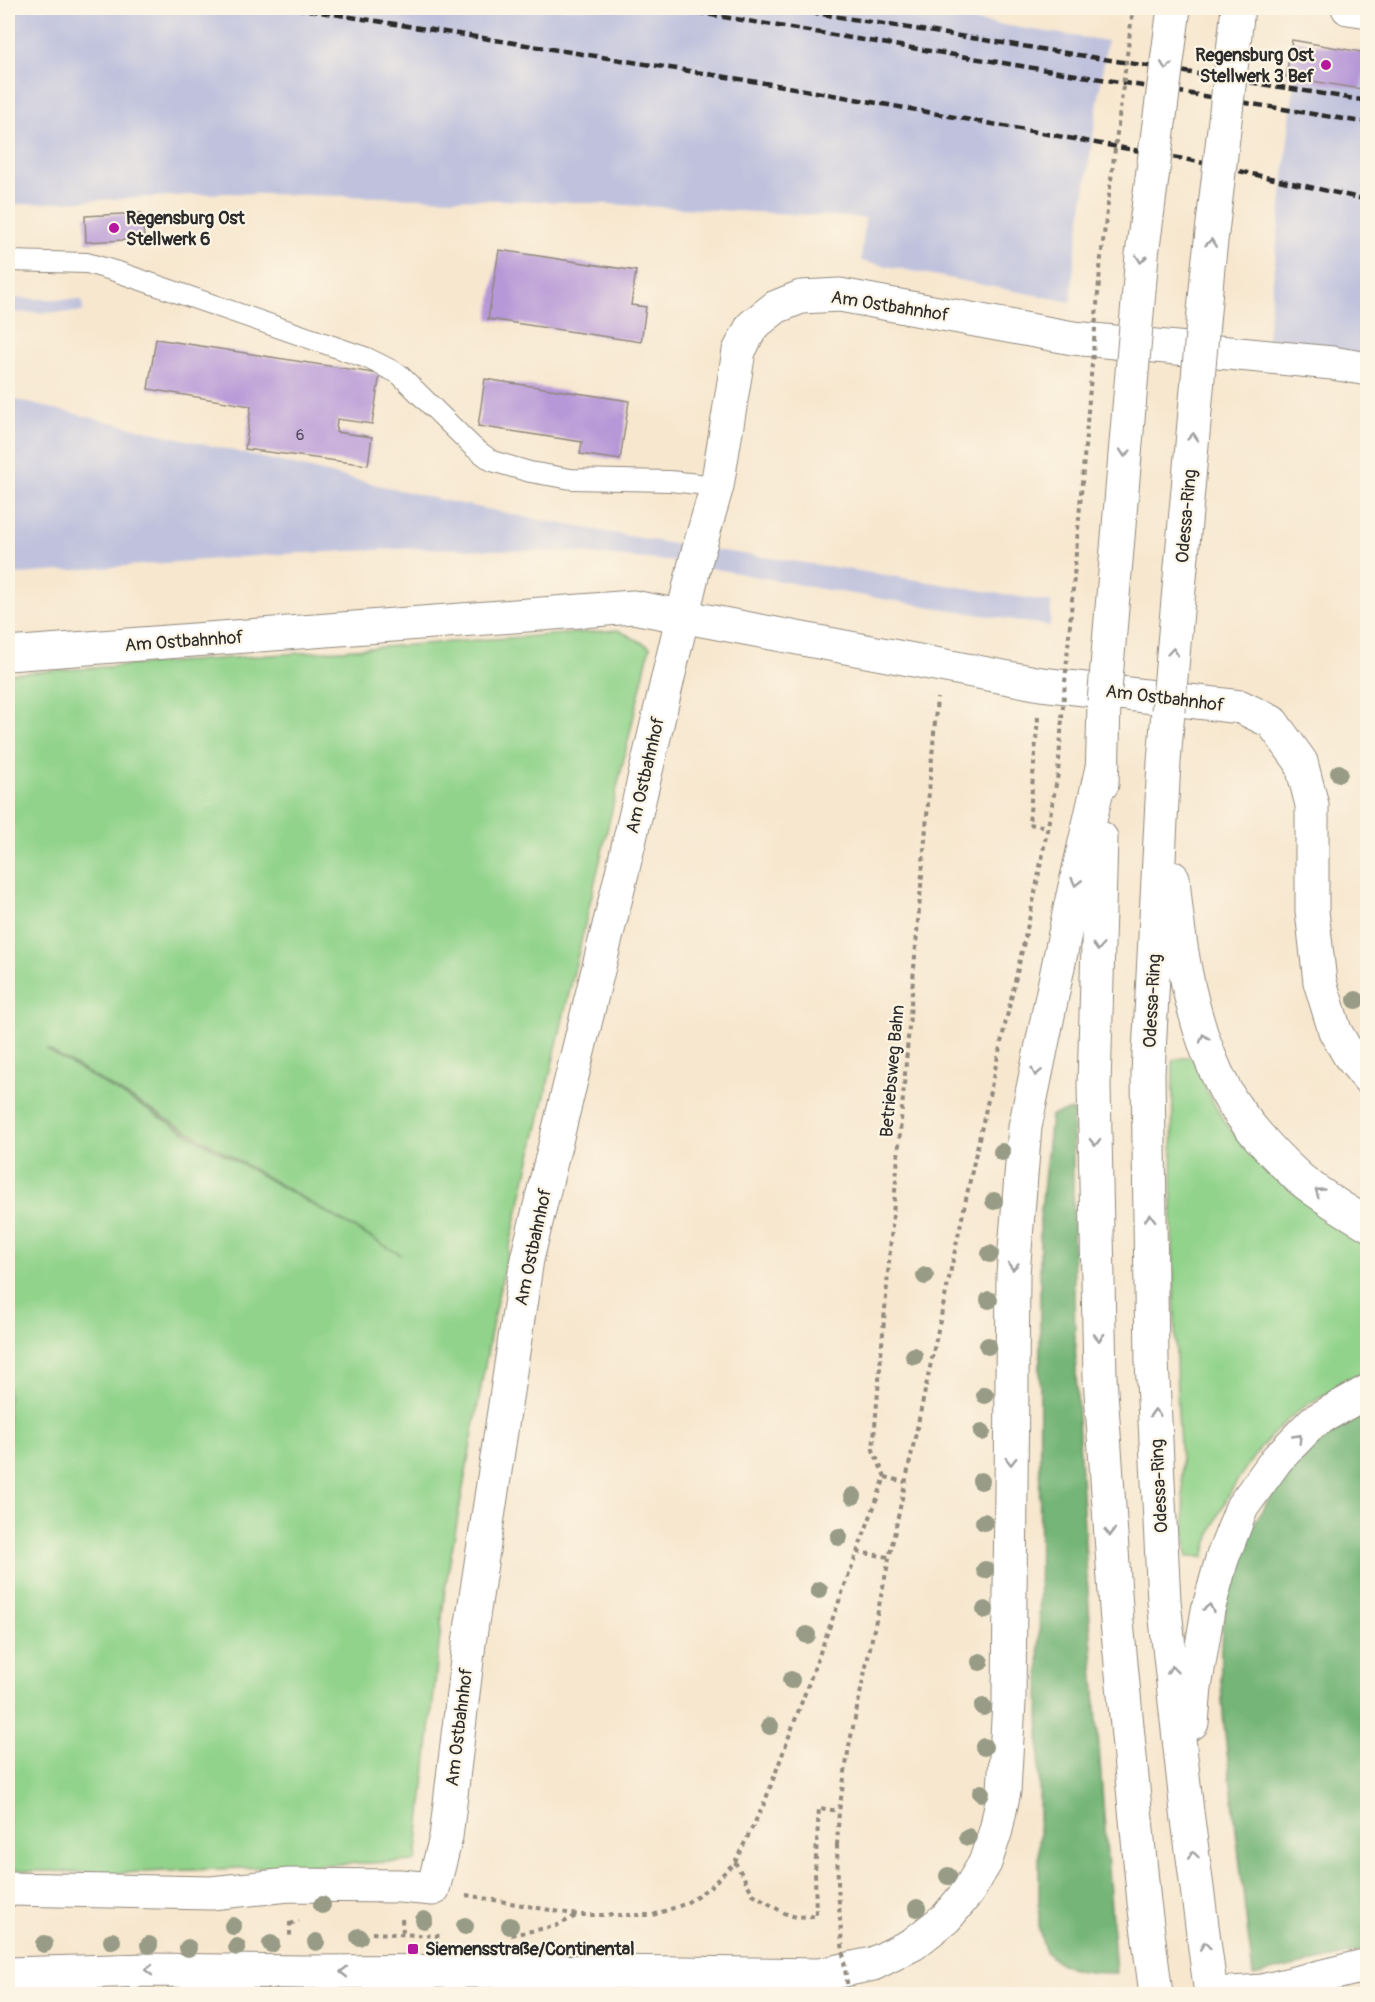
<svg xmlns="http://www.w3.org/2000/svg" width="1375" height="2002" viewBox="0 0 1375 2002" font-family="Pangolin,sans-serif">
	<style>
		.industrial { fill: #c0c2dd }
		.green { fill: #91d38b; stroke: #5e7f5b; stroke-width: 1.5; fill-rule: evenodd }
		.forest { fill: #74b577; stroke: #507051; stroke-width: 1.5 }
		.building { fill: #b697d7 }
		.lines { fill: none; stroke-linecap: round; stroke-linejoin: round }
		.lane-casing { stroke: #91897d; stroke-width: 22 }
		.street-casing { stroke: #91897d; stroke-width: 35 }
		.highway-casing { stroke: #91897d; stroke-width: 35 }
		.path { stroke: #91897d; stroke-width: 4; stroke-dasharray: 4.5 4.5; stroke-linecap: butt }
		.lane { stroke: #fff; stroke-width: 20 }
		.street { stroke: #fff; stroke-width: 33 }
		.highway { stroke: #fff; stroke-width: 33 }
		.rail { stroke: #2b2b2b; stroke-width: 4.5; stroke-dasharray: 9 4.5; stroke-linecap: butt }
		.highway-bridge-casing { stroke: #91897d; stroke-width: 35; stroke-linecap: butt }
		.path-bridge { stroke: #91897d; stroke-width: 4; stroke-dasharray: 4.5 4.5; stroke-linecap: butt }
		.highway-bridge { stroke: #fff; stroke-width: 33 }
		.tree { fill: #989b85 }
		.oneway { stroke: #a0a0a0 }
		.poi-dot { fill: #b5179e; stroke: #fcf5e5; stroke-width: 2 }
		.labels { text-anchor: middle; stroke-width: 4.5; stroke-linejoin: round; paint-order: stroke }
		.number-label { font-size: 15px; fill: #4e4656 }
		.poi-label { font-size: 18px; font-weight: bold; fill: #2b2b2b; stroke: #fcf5e5; text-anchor: start }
		.street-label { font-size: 18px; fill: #2b2b2b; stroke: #fcf5e5 }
	</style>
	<rect width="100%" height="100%" fill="#fcf5e5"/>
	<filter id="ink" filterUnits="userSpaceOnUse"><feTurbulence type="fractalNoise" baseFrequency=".0167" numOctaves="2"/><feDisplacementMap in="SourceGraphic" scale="12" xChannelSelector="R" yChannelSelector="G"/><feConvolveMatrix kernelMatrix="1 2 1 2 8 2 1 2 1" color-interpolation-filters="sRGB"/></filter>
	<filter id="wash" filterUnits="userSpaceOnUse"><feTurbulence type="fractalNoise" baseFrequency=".008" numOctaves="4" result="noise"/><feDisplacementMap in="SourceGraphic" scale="24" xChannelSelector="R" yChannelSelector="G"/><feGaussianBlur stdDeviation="1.35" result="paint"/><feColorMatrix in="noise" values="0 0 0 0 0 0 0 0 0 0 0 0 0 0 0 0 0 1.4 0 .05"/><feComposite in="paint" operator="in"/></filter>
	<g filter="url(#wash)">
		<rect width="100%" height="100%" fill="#f7e7cf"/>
		<g class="industrial">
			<path d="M 8,8 L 889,8 L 1107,41 L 1074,264 L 1071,302 L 861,261 L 865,218 L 570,202 L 227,193 L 8,205 Z"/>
			<path d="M 1297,54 L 1367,66 L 1367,357 L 1267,339 Z"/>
			<path d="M 8,298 L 82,300 L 83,312 L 8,313 Z"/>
			<path d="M 8,398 L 442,500 L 545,521 L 668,543 L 886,575 L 1051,602 L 1050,626 L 828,590 L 679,562 L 572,552 L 420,548 L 282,554 L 8,575 Z"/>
		</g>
		<g class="green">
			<path d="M 618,630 L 650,647 L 495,1309 L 445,1589 L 416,1861 L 118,1873 L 8,1870 L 8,674 ZM 47,1050 L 47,1049 L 401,1255 L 197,1139 Z"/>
			<path d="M 1192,1056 C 1200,1076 1208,1095 1220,1114 C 1255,1169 1312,1209 1367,1243 L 1367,1371 C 1341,1385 1312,1399 1289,1419 C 1251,1451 1215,1509 1204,1557 L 1187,1557 L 1177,1397 L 1172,1218 L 1173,1060 Z"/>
		</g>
		<g class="forest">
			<path d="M 1073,1110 C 1073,1212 1073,1315 1078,1417 C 1087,1603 1102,1788 1116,1973 C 1091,1973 1065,1973 1047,1953 C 1043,1947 1041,1936 1039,1929 L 1040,1220 L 1051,1115 Z"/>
			<path d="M 1367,1414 L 1367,1950 L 1253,1976 C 1246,1918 1239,1859 1233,1801 C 1227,1750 1219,1699 1221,1647 C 1224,1551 1279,1455 1367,1414 Z"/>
		</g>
		<g id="blocks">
			<g class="building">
				<path d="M 1292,40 L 1367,53 L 1361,89 L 1286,77 Z"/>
				<path d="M 142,213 L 144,239 L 86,242 L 85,216 Z"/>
				<path d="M 499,250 L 636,271 L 631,305 L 646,307 L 641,342 L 488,319 Z"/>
				<path d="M 156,339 L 380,374 L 372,424 L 337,419 L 336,432 L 372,437 L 368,465 L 245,449 L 251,406 L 148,389 Z"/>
				<path d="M 485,379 L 629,401 L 620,460 L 580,454 L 582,442 L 478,426 Z"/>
			</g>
		</g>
	</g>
	<g filter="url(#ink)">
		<use href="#blocks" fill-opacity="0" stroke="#91897d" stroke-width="1.5"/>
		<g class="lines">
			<g class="lane-casing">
				<path id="lane" d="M 8,261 L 87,263 L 118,272 L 367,358 L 399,374 L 473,447 L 492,461 L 530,472 L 571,479 L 670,481 L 717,486"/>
			</g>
			<g class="street-casing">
				<g id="street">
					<path d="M 1348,8 L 1368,11"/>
					<path d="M 8,654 L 633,607 L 1041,684 L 1241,707 L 1272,722 L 1301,762 L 1312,805 L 1312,911 L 1320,982 L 1335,1031 L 1349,1055 L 1368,1078"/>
					<path d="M 8,1889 L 211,1893 L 289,1885 L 400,1886 L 433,1889 L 446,1837 L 469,1643 L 527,1259 L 620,881 L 696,559 L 717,486 L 739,351 L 752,326 L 776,307 L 801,297 L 840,295 L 1073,338 L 1332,363 L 1368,369"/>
				</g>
			</g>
			<g class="highway-casing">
				<g id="highway">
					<path d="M 1168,711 L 1164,762 L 1148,1073 L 1152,1361 L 1164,1601 L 1187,1812 L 1211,1994"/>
					<path d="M 1102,784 L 1104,702"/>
					<path d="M 1101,838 L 1094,1085 L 1100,1377 L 1117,1622 L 1144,1902 L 1156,1994"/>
					<path d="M 1173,878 C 1179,949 1191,1026 1225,1090 C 1241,1120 1274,1155 1299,1178 C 1320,1195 1344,1210 1368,1224"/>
					<path d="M 1192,1723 L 1195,1687 L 1208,1610 L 1222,1559 L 1242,1507 L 1277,1459 L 1313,1422 L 1368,1391"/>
					<path d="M 8,1974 L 148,1970 L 302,1972 L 535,1971 L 819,1975 L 873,1964 L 913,1944 L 946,1918 L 967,1893 L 985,1863 L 996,1830 L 1004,1791 L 1009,1702 L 1013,1274 L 1025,1127 L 1071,904 L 1103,763"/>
					<path d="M 1216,1994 L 1262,1991 L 1368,1965"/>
				</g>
			</g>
			<g class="path">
				<path d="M 1038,717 L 1029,824 L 1047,827"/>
				<path d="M 885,1477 L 873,1450 L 937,698"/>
				<path d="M 857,1552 L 889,1557"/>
				<path d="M 837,1845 L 839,1811 L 849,1746 L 975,1157 L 1034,898 L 1058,774 L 1062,719"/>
				<path d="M 735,1862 L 753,1894 L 784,1913 L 796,1917 L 816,1916 L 815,1872 L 819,1808 L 839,1811"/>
				<path d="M 466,1895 L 578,1915 L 653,1915 L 685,1904 L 709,1888 L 735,1862 L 764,1804 L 885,1477 L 905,1482"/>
				<path d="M 402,1919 L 403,1933"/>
				<path d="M 290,1922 L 290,1939"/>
				<path d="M 290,1924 L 299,1921"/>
				<path d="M 372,1933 L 441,1936"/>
				<path d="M 511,1935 L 556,1926 L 578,1915"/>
			</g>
			<use href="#lane" class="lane"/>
			<use href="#street" class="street"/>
			<use href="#highway" class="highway"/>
			<g class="rail">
				<path d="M 295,8 L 783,86 L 927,112 L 1194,161 L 1368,200"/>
				<path d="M 669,8 L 1368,123"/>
				<path d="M 783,8 L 1368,101"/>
			</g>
			<g class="highway-bridge-casing">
				<g id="highway-bridge">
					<path d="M 1104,702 L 1142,255 L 1174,8"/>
					<path d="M 1168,711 L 1208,267 L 1238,8"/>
				</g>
			</g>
			<g class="path-bridge">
				<path d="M 1062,718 L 1101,258 L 1133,8"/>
				<path d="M 837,1845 C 838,1895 840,1944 849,1994"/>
			</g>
			<use href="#highway-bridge" class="highway-bridge"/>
		</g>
		<g class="tree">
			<circle cx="1339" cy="773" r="9"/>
			<circle cx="1356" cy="1000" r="9"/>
			<circle cx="1002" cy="1152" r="9"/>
			<circle cx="994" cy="1201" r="9"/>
			<circle cx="990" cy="1254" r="9"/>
			<circle cx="925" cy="1276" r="9"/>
			<circle cx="989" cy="1300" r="9"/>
			<circle cx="988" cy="1346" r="9"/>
			<circle cx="914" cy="1356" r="9"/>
			<circle cx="985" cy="1395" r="9"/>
			<circle cx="982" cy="1432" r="9"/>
			<circle cx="981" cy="1481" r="9"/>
			<circle cx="853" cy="1496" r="9"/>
			<circle cx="984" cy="1522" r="9"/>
			<circle cx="839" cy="1537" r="9"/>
			<circle cx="985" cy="1570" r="9"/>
			<circle cx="819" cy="1590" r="9"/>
			<circle cx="985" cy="1610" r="9"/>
			<circle cx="807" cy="1635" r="9"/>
			<circle cx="980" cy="1662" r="9"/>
			<circle cx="791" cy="1680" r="9"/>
			<circle cx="983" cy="1707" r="9"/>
			<circle cx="770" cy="1726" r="9"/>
			<circle cx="984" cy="1747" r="9"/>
			<circle cx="981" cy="1793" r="9"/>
			<circle cx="968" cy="1837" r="9"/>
			<circle cx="948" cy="1876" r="9"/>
			<circle cx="322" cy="1905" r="9"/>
			<circle cx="917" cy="1908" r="9"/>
			<circle cx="424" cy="1920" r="9"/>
			<circle cx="233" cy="1926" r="9"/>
			<circle cx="465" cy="1926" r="9"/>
			<circle cx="510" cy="1926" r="9"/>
			<circle cx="359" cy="1937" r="9"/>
			<circle cx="112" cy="1941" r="9"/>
			<circle cx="316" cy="1942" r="9"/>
			<circle cx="44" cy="1944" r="9"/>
			<circle cx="271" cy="1944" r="9"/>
			<circle cx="149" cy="1945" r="9"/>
			<circle cx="237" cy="1947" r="9"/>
			<circle cx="188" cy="1948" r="9"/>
		</g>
		<defs><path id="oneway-chevron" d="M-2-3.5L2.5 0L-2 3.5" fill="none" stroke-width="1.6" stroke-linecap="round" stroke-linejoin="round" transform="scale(1.5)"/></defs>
		<g class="oneway">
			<use href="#oneway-chevron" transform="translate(1166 66) rotate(97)"/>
			<use href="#oneway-chevron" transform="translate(1211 243) rotate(-83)"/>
			<use href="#oneway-chevron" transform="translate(1141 259) rotate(96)"/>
			<use href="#oneway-chevron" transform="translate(1193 437) rotate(-85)"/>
			<use href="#oneway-chevron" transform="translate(1125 453) rotate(95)"/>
			<use href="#oneway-chevron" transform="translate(1173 652) rotate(-85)"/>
			<use href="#oneway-chevron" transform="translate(1076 882) rotate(103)"/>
			<use href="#oneway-chevron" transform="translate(1098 947) rotate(92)"/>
			<use href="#oneway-chevron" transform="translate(1204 1038) rotate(-108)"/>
			<use href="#oneway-chevron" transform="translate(1036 1072) rotate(102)"/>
			<use href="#oneway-chevron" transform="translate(1095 1142) rotate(89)"/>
			<use href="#oneway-chevron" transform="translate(1319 1192) rotate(-144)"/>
			<use href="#oneway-chevron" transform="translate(1150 1218) rotate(-91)"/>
			<use href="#oneway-chevron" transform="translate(1013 1266) rotate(94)"/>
			<use href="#oneway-chevron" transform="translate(1099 1337) rotate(89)"/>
			<use href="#oneway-chevron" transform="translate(1155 1413) rotate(-93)"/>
			<use href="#oneway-chevron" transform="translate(1298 1438) rotate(-46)"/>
			<use href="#oneway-chevron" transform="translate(1011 1461) rotate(90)"/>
			<use href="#oneway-chevron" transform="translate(1110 1532) rotate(86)"/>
			<use href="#oneway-chevron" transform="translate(1209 1608) rotate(-77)"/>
			<use href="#oneway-chevron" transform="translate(1172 1670) rotate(-96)"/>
			<use href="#oneway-chevron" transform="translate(1193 1855) rotate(-98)"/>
			<use href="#oneway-chevron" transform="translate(1205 1946) rotate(-97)"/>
			<use href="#oneway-chevron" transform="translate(149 1970) rotate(180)"/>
			<use href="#oneway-chevron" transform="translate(344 1972) rotate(-180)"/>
		</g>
	</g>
	<g class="poi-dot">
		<circle cx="1326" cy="65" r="6"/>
		<circle cx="114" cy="228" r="6"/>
		<rect x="407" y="1943" width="12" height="12" rx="3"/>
	</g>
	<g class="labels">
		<g class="number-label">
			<text x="300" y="440">6</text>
		</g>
		<g class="poi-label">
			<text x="1314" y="61" text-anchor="end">Regensburg Ost<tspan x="1314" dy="21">Stellwerk 3 Bef</tspan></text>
			<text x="126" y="224">Regensburg Ost<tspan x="126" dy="21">Stellwerk 6</tspan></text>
			<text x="425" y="1955">Siemensstraße/Continental</text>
		</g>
		<g class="street-label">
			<text transform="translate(890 306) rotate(9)" y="6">Am Ostbahnhof</text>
			<text transform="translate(1186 516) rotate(-85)" y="6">Odessa-Ring</text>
			<text transform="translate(184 641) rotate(-4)" y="6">Am Ostbahnhof</text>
			<text transform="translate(1165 698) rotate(7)" y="6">Am Ostbahnhof</text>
			<text transform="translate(645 775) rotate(-77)" y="6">Am Ostbahnhof</text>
			<text transform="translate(1152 1001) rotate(-87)" y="6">Odessa-Ring</text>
			<text transform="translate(892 1071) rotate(-85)" y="6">Betriebsweg Bahn</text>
			<text transform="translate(533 1247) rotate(-78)" y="6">Am Ostbahnhof</text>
			<text transform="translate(1159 1486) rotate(-93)" y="6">Odessa-Ring</text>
			<text transform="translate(459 1727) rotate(-83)" y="6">Am Ostbahnhof</text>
		</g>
	</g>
	<rect width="1375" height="2002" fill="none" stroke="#fcf5e5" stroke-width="30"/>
</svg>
